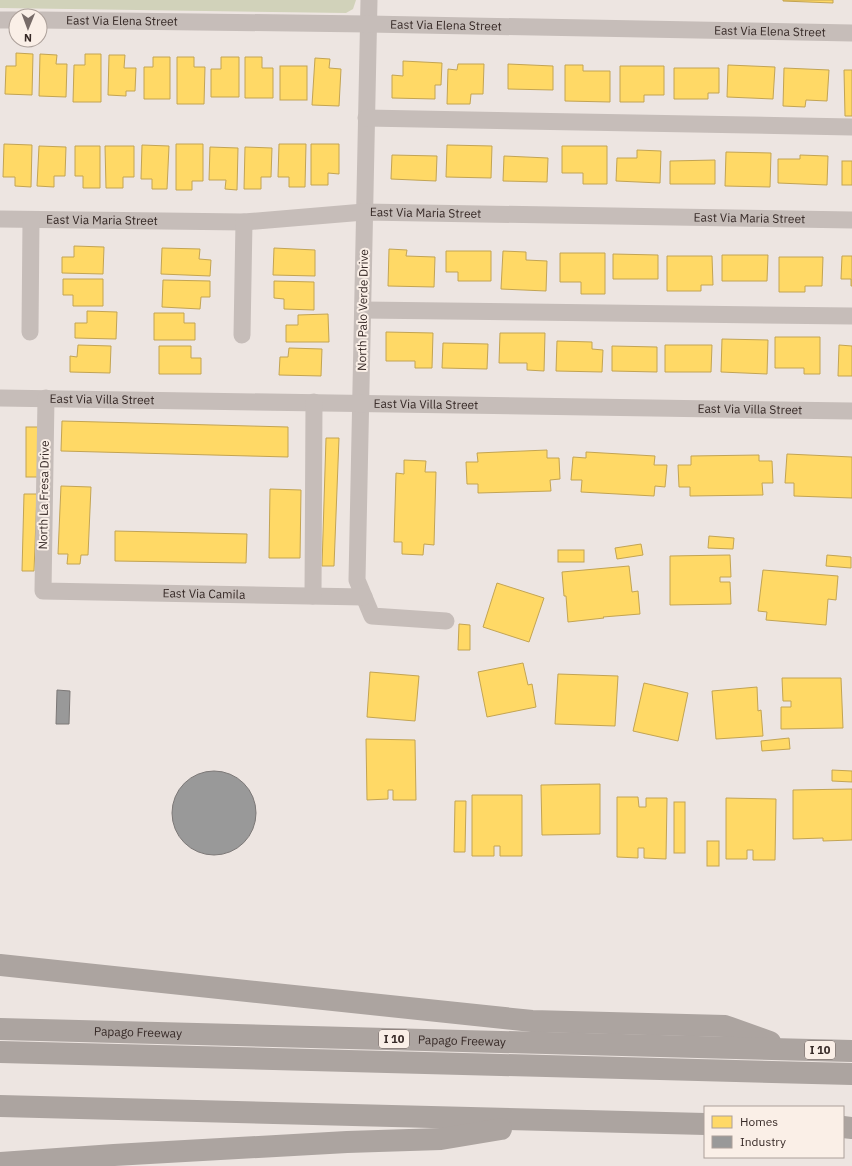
<svg xmlns="http://www.w3.org/2000/svg" width="852" height="1166" viewBox="0 0 852 1166" font-family="'IBM Plex Sans',sans-serif">
	<style>
		.green { fill: #d1d2ba }
		.homes { fill: #ffd966; stroke: #c3a453 }
		.industry { fill: #999; stroke: #7c7877 }
		.lines { fill: none; stroke-linecap: round; stroke-linejoin: round }
		.minor { stroke: #c6bdb9; stroke-width: 17 }
		.highway { stroke: #aca4a0; stroke-width: 22 }
		.labels { text-anchor: middle; stroke-width: 4; stroke-linejoin: round; paint-order: stroke }
		.shield { fill: #faefe7; stroke: #726561; stroke-width: 1 }
		.shield-label { font-size: 11px; font-weight: bold; fill: #372a27 }
		.street-label { font-size: 12px; fill: #372a27; stroke: #faefe7 }
	</style>
	<rect width="100%" height="100%" fill="#ede5e1"/>
	<path class="green" d="M 0,0 L 356,0 L 353,9 L 346,13 L 0,8 Z"/>
	<g class="homes">
		<path d="M 783,0 L 833,0 L 833,3 L 783,1 Z"/>
		<path d="M 16,53 L 33,54 L 32,95 L 5,94 L 6,66 L 16,66 Z"/>
		<path d="M 40,54 L 57,55 L 56,64 L 67,64 L 66,97 L 39,96 Z"/>
		<path d="M 85,54 L 101,54 L 101,102 L 73,102 L 74,65 L 85,65 Z"/>
		<path d="M 109,55 L 125,55 L 124,68 L 136,68 L 135,91 L 126,91 L 126,96 L 108,95 Z"/>
		<path d="M 153,57 L 170,57 L 170,99 L 144,99 L 144,67 L 153,67 Z"/>
		<path d="M 177,57 L 194,57 L 194,67 L 205,67 L 204,104 L 177,104 Z"/>
		<path d="M 221,57 L 239,57 L 239,97 L 211,97 L 211,69 L 221,69 Z"/>
		<path d="M 245,57 L 262,57 L 262,68 L 273,68 L 273,98 L 245,98 Z"/>
		<path d="M 315,58 L 330,59 L 329,68 L 341,69 L 339,106 L 312,105 Z"/>
		<path d="M 403,61 L 442,63 L 441,85 L 435,85 L 435,99 L 392,98 L 392,75 L 403,76 Z"/>
		<path d="M 458,64 L 484,64 L 483,94 L 471,94 L 470,104 L 447,104 L 448,69 L 457,70 Z"/>
		<path d="M 508,64 L 553,66 L 553,90 L 508,89 Z"/>
		<path d="M 565,65 L 583,65 L 583,71 L 610,71 L 610,102 L 565,101 Z"/>
		<path d="M 728,65 L 775,67 L 773,99 L 727,97 Z"/>
		<rect x="280" y="66" width="27" height="34"/>
		<path d="M 620,66 L 664,66 L 664,95 L 644,95 L 644,102 L 620,102 Z"/>
		<path d="M 674,68 L 719,68 L 719,93 L 708,93 L 708,99 L 674,99 Z"/>
		<path d="M 784,68 L 829,70 L 827,101 L 806,100 L 805,107 L 783,106 Z"/>
		<path d="M 844,70 L 852,70 L 852,116 L 845,116 Z"/>
		<path d="M 4,144 L 32,145 L 31,187 L 15,186 L 15,177 L 3,177 Z"/>
		<path d="M 176,144 L 203,144 L 203,181 L 192,181 L 192,190 L 176,190 Z"/>
		<path d="M 279,144 L 306,144 L 305,187 L 289,187 L 289,177 L 278,177 Z"/>
		<path d="M 311,144 L 339,144 L 339,174 L 328,173 L 328,185 L 311,185 Z"/>
		<path d="M 142,145 L 169,146 L 167,189 L 152,189 L 152,179 L 141,179 Z"/>
		<path d="M 447,145 L 492,146 L 491,178 L 446,177 Z"/>
		<path d="M 39,146 L 66,147 L 65,176 L 54,176 L 54,187 L 37,186 Z"/>
		<path d="M 75,146 L 100,146 L 100,188 L 83,188 L 83,176 L 75,176 Z"/>
		<path d="M 105,146 L 134,146 L 134,177 L 123,177 L 123,188 L 106,188 Z"/>
		<path d="M 562,146 L 607,146 L 607,184 L 583,184 L 583,173 L 562,173 Z"/>
		<path d="M 210,147 L 238,148 L 237,190 L 225,189 L 226,180 L 209,180 Z"/>
		<path d="M 245,147 L 272,148 L 271,177 L 261,177 L 261,189 L 244,189 Z"/>
		<path d="M 637,150 L 661,151 L 660,183 L 616,181 L 617,158 L 637,158 Z"/>
		<path d="M 726,152 L 771,153 L 770,187 L 725,186 Z"/>
		<path d="M 392,155 L 437,156 L 436,181 L 391,179 Z"/>
		<path d="M 800,155 L 828,156 L 827,185 L 778,183 L 778,159 L 800,159 Z"/>
		<path d="M 504,156 L 548,158 L 547,182 L 503,181 Z"/>
		<path d="M 715,160 L 715,184 L 670,184 L 670,161 Z"/>
		<rect x="842" y="161" width="10" height="24"/>
		<path d="M 74,246 L 104,247 L 103,274 L 62,273 L 62,257 L 74,257 Z"/>
		<path d="M 162,248 L 200,249 L 199,259 L 211,260 L 210,276 L 161,274 Z"/>
		<path d="M 274,248 L 315,250 L 315,276 L 273,275 Z"/>
		<path d="M 389,249 L 407,250 L 406,256 L 435,257 L 434,287 L 388,286 Z"/>
		<path d="M 446,251 L 491,251 L 491,281 L 458,281 L 458,272 L 446,272 Z"/>
		<path d="M 503,251 L 526,252 L 526,260 L 547,261 L 546,291 L 501,289 Z"/>
		<path d="M 560,253 L 605,253 L 605,294 L 581,294 L 581,282 L 560,282 Z"/>
		<path d="M 613,254 L 658,255 L 658,279 L 613,279 Z"/>
		<path d="M 722,255 L 768,255 L 767,281 L 722,281 Z"/>
		<path d="M 667,256 L 712,256 L 713,285 L 701,285 L 701,291 L 667,291 Z"/>
		<path d="M 842,256 L 852,256 L 852,286 L 851,286 L 851,279 L 841,279 Z"/>
		<path d="M 779,257 L 823,257 L 822,286 L 805,286 L 805,292 L 779,292 Z"/>
		<path d="M 63,279 L 103,279 L 103,306 L 73,306 L 73,295 L 63,295 Z"/>
		<path d="M 163,280 L 210,281 L 210,297 L 201,297 L 200,309 L 162,307 Z"/>
		<path d="M 274,281 L 314,282 L 314,310 L 284,309 L 284,299 L 274,298 Z"/>
		<path d="M 87,311 L 117,312 L 116,339 L 75,338 L 75,323 L 87,323 Z"/>
		<path d="M 154,313 L 184,313 L 184,323 L 195,323 L 195,340 L 154,340 Z"/>
		<path d="M 328,314 L 329,342 L 286,342 L 286,325 L 298,325 L 298,315 Z"/>
		<path d="M 386,332 L 433,333 L 432,368 L 415,368 L 415,361 L 386,361 Z"/>
		<path d="M 500,333 L 545,333 L 544,371 L 527,370 L 527,363 L 499,363 Z"/>
		<path d="M 775,337 L 820,337 L 820,374 L 804,374 L 804,368 L 775,368 Z"/>
		<path d="M 722,339 L 768,340 L 767,374 L 721,372 Z"/>
		<path d="M 557,341 L 592,342 L 592,349 L 603,350 L 602,372 L 556,371 Z"/>
		<path d="M 443,343 L 488,344 L 487,369 L 442,368 Z"/>
		<path d="M 78,345 L 111,346 L 110,373 L 70,372 L 70,356 L 77,357 Z"/>
		<path d="M 665,345 L 712,345 L 711,372 L 665,372 Z"/>
		<path d="M 839,345 L 852,346 L 852,376 L 838,376 Z"/>
		<path d="M 159,346 L 191,346 L 191,358 L 201,358 L 201,374 L 159,374 Z"/>
		<path d="M 612,346 L 657,347 L 657,372 L 612,371 Z"/>
		<path d="M 289,348 L 322,349 L 321,376 L 279,375 L 280,357 L 288,357 Z"/>
		<path d="M 62,421 L 288,427 L 288,457 L 61,451 Z"/>
		<rect x="26" y="427" width="12" height="50"/>
		<path d="M 326,438 L 339,438 L 334,566 L 322,566 Z"/>
		<path d="M 547,450 L 547,458 L 559,458 L 560,479 L 550,480 L 551,491 L 478,493 L 478,484 L 467,484 L 466,462 L 478,462 L 477,453 Z"/>
		<path d="M 586,452 L 655,456 L 654,465 L 667,465 L 665,487 L 655,486 L 654,496 L 581,492 L 582,480 L 571,480 L 573,457 L 586,458 Z"/>
		<path d="M 787,454 L 852,457 L 852,498 L 794,496 L 794,483 L 785,483 Z"/>
		<path d="M 759,455 L 759,461 L 772,461 L 773,483 L 762,483 L 763,495 L 690,496 L 690,487 L 679,487 L 678,465 L 691,465 L 691,456 Z"/>
		<path d="M 404,460 L 426,461 L 425,472 L 436,472 L 434,545 L 424,544 L 423,555 L 402,554 L 402,542 L 394,542 L 396,473 L 404,474 Z"/>
		<path d="M 61,486 L 91,487 L 88,555 L 81,555 L 80,564 L 67,564 L 68,554 L 58,554 Z"/>
		<path d="M 270,489 L 301,490 L 300,558 L 269,558 Z"/>
		<path d="M 24,494 L 37,494 L 34,571 L 22,571 Z"/>
		<path d="M 115,531 L 247,534 L 246,563 L 115,561 Z"/>
		<path d="M 709,536 L 734,538 L 733,549 L 708,548 Z"/>
		<path d="M 641,544 L 643,555 L 617,559 L 615,548 Z"/>
		<rect x="558" y="550" width="26" height="12"/>
		<path d="M 730,555 L 731,577 L 720,577 L 720,582 L 730,582 L 731,604 L 670,605 L 670,556 Z"/>
		<path d="M 827,555 L 851,557 L 851,568 L 826,566 Z"/>
		<path d="M 629,566 L 632,592 L 638,591 L 640,614 L 603,617 L 604,618 L 568,622 L 566,596 L 564,596 L 562,572 Z"/>
		<path d="M 763,570 L 838,576 L 836,600 L 828,599 L 826,625 L 766,620 L 767,612 L 758,611 Z"/>
		<path d="M 497,583 L 544,598 L 529,642 L 483,627 Z"/>
		<path d="M 459,624 L 470,625 L 470,650 L 458,650 Z"/>
		<path d="M 523,663 L 528,685 L 532,684 L 536,707 L 487,717 L 478,672 Z"/>
		<path d="M 370,672 L 419,676 L 415,721 L 367,717 Z"/>
		<path d="M 558,674 L 618,676 L 615,726 L 555,724 Z"/>
		<path d="M 782,678 L 841,678 L 843,728 L 781,729 L 781,707 L 791,707 L 791,701 L 783,701 Z"/>
		<path d="M 644,683 L 688,693 L 678,741 L 633,731 Z"/>
		<path d="M 757,687 L 758,711 L 761,710 L 763,736 L 716,739 L 712,691 Z"/>
		<path d="M 789,738 L 790,749 L 762,751 L 761,741 Z"/>
		<path d="M 366,739 L 415,740 L 416,800 L 393,800 L 393,790 L 388,790 L 388,799 L 367,800 Z"/>
		<path d="M 832,770 L 852,771 L 852,782 L 832,781 Z"/>
		<path d="M 600,784 L 600,834 L 542,835 L 541,785 Z"/>
		<path d="M 852,789 L 852,840 L 823,841 L 823,838 L 793,839 L 793,790 Z"/>
		<path d="M 472,795 L 522,795 L 522,856 L 500,856 L 500,846 L 494,846 L 494,856 L 472,856 Z"/>
		<path d="M 617,797 L 638,797 L 639,807 L 646,807 L 646,798 L 667,798 L 666,859 L 644,858 L 644,848 L 638,848 L 638,858 L 617,857 Z"/>
		<path d="M 726,798 L 776,799 L 775,860 L 753,860 L 753,850 L 747,850 L 747,859 L 726,859 Z"/>
		<path d="M 455,801 L 466,801 L 465,852 L 454,852 Z"/>
		<rect x="674" y="802" width="11" height="51"/>
		<rect x="707" y="841" width="12" height="25"/>
	</g>
	<g class="industry">
		<path d="M 57,690 L 70,691 L 69,724 L 56,724 Z"/>
		<circle cx="214" cy="813" r="42"/>
	</g>
	<g class="lines">
		<g class="minor">
			<path d="M 369,0 L 357,580 L 372,616 L 446,621"/>
			<path d="M 0,20 L 16,20"/>
			<path id="s1" d="M 40,20 L 368,24 L 852,33"/>
			<path d="M 366,118 L 852,127"/>
			<path id="s2" d="M 0,219 L 244,222 L 364,212 L 852,220"/>
			<path d="M 363,310 L 852,316"/>
			<path d="M 30,332 L 31,220"/>
			<path d="M 242,335 L 244,222"/>
			<path id="s3" d="M 0,398 L 852,411"/>
			<path id="s4" d="M 46,398 L 43,591 L 364,597"/>
			<path d="M 313,596 L 314,402"/>
		</g>
		<g class="highway">
			<path d="M 0,965 L 532,1021 L 725,1026 L 770,1042"/>
			<path id="s5" d="M 0,1029 L 852,1051"/>
			<path d="M 0,1052 L 852,1074"/>
			<path d="M 0,1106 L 705,1124"/>
			<path d="M 843,1127 L 852,1128"/>
			<path d="M 0,1163 L 114,1155 L 347,1142 L 441,1139 L 501,1129"/>
		</g>
	</g>
	<g class="labels">
		<g class="shield">
			<rect x="379" y="1030" width="30" height="18" rx="3"/>
			<rect x="805" y="1041" width="30" height="18" rx="3"/>
		</g>
		<g class="shield-label">
			<text x="394" y="1043">I 10</text>
			<text x="820" y="1054">I 10</text>
		</g>
		<g class="street-label">
			<text dy="4" stroke="none"><textPath href="#s1" startOffset="82">East Via Elena Street</textPath></text>
			<text dy="4" stroke="none"><textPath href="#s1" startOffset="406">East Via Elena Street</textPath></text>
			<text dy="4" stroke="none"><textPath href="#s1" startOffset="730">East Via Elena Street</textPath></text>
			<text dy="4" stroke="none"><textPath href="#s2" startOffset="426">East Via Maria Street</textPath></text>
			<text dy="4" stroke="none"><textPath href="#s2" startOffset="750">East Via Maria Street</textPath></text>
			<text dy="4" stroke="none"><textPath href="#s2" startOffset="102">East Via Maria Street</textPath></text>
			<text transform="translate(363 310) rotate(-89)" y="4">North Palo Verde Drive</text>
			<text dy="4" stroke="none"><textPath href="#s3" startOffset="102">East Via Villa Street</textPath></text>
			<text dy="4" stroke="none"><textPath href="#s3" startOffset="426">East Via Villa Street</textPath></text>
			<text dy="4" stroke="none"><textPath href="#s3" startOffset="750">East Via Villa Street</textPath></text>
			<text transform="translate(44 495) rotate(-89)" y="4">North La Fresa Drive</text>
			<text dy="4" stroke="none"><textPath href="#s4" startOffset="354">East Via Camila</textPath></text>
			<text dy="4" stroke="none"><textPath href="#s5" startOffset="138">Papago Freeway</textPath></text>
			<text dy="4" stroke="none"><textPath href="#s5" startOffset="462">Papago Freeway</textPath></text>
		</g>
	</g>
	<rect x="704" y="1106" width="140" height="52" fill="#faefe7" stroke="#aca09a"/>
	<rect x="712" y="1116" width="20" height="12" fill="#ffd966" stroke="#aca09a"/>
	<text x="740" y="1126" font-size="12" fill="#372a27">Homes</text>
	<rect x="712" y="1136" width="20" height="12" fill="#999999" stroke="#aca09a"/>
	<text x="740" y="1146" font-size="12" fill="#372a27">Industry</text>
	<g transform="translate(28 28) rotate(181)"><circle r="19" fill="#faefe7" stroke="#aca09a"/>
	<path d="M0-3L7 15L0 10L-7 15Z" fill="#776b68"/>
	<text y="-6" font-size="11" font-weight="bold" text-anchor="middle" fill="#372a27">N</text>
	</g>
</svg>
